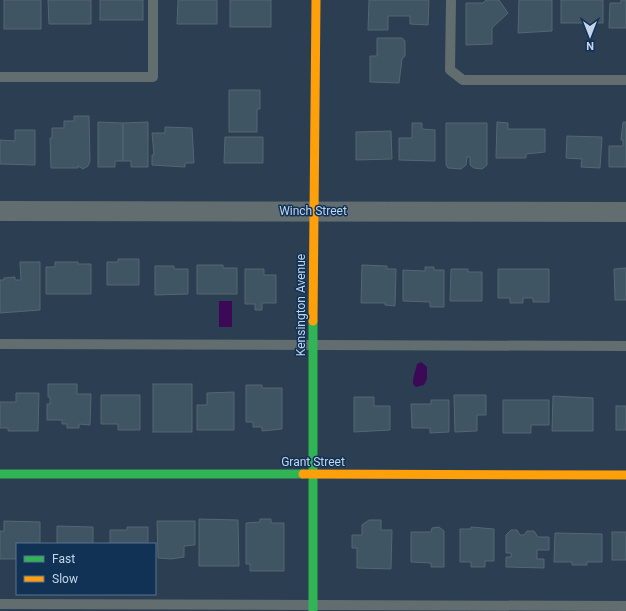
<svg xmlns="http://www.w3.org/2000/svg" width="626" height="611" viewBox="0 0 626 611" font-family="Roboto,sans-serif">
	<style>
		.water { fill: #3c0956 }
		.building { fill: #405564; stroke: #536674 }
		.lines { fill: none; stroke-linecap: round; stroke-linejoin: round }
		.lane { stroke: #626d70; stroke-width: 10 }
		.street { stroke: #626d70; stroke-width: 20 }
		.fast { stroke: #30b455; stroke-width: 9 }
		.slow { stroke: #ff9f0a; stroke-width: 9 }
		.labels { text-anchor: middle; stroke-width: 3; stroke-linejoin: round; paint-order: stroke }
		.street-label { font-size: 12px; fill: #c2d5eb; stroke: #123255 }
	</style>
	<rect width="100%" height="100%" fill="#2c3e51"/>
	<g class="water">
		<rect x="219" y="301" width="13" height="26"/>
		<path d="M 421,362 L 427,367 L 427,379 L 424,385 L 416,387 L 413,384 C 412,380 416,369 417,364 Z"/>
	</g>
	<g class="building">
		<rect x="4" y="0" width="37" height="29"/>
		<path d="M 48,0 L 91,0 L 91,24 L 49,24 Z"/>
		<rect x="100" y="0" width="43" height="20"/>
		<path d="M 178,0 L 217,0 L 217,24 L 177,24 Z"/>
		<rect x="230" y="0" width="41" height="27"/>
		<path d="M 369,0 L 429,0 L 428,25 L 410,24 L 410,16 L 388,16 L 388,30 L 368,30 Z"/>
		<path d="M 486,0 L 499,0 L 508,13 L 492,28 L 492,44 L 466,45 L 466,3 L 483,3 Z"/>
		<path d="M 519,0 L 552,0 L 552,31 L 518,33 Z"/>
		<rect x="561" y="0" width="42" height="23"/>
		<path d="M 621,0 L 626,0 L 626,28 L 609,28 L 610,3 L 621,3 Z"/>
		<path d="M 377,38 L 402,38 L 405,41 L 405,56 L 402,59 L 399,83 L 370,82 L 370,56 L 377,56 Z"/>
		<path d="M 229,90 L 260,90 L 260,109 L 257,109 L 257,132 L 229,132 Z"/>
		<path d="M 74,116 L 89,116 L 90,161 L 88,166 L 83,169 L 78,166 L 78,168 L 51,168 L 50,138 L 52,138 L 52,128 L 64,128 L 64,121 L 74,121 Z"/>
		<path d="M 98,122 L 123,123 L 123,161 L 115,161 L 115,167 L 98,167 Z"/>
		<path d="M 148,122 L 148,167 L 131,167 L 131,161 L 123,161 L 123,123 Z"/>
		<path d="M 497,122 L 508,123 L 508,129 L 545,129 L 545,152 L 526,154 L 526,158 L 496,158 Z"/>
		<path d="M 623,122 L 626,122 L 626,167 L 609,167 L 609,146 L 623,146 L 623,140 L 621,140 Z"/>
		<path d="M 412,123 L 422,123 L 422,129 L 435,130 L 435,161 L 399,160 L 399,138 L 412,138 Z"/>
		<path d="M 446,123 L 487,123 L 487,165 L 482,169 L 474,168 L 470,165 L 470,157 L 467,157 L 466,165 L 461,169 L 448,168 L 446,165 Z"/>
		<path d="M 165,127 L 192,128 L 194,163 L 185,163 L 185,167 L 152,165 L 152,155 L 154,155 L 152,133 L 165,133 Z"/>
		<path d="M 15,130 L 35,130 L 35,165 L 0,164 L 0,140 L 15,141 Z"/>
		<path d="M 391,131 L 392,159 L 356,160 L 356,132 Z"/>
		<path d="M 567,136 L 602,137 L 600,168 L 581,167 L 582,159 L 566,158 Z"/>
		<path d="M 225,137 L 263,137 L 263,163 L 224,163 Z"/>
		<path d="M 118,259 L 139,259 L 139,285 L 107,285 L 107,262 L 118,262 Z"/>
		<path d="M 20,262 L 40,262 L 40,310 L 0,313 L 0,280 L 4,280 L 4,278 L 15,277 L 15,280 L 21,280 Z"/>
		<path d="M 55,262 L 78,262 L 78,264 L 91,264 L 91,294 L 46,294 L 46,267 L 55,267 Z"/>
		<path d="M 197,265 L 223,265 L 223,268 L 237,268 L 237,294 L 197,294 Z"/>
		<path d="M 362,265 L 387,266 L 387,269 L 396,269 L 395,306 L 385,305 L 385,303 L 361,303 Z"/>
		<path d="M 155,266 L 174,266 L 174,269 L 188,269 L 188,294 L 155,295 Z"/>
		<path d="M 425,267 L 434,267 L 434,270 L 444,270 L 444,307 L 430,307 L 430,302 L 403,301 L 403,270 L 425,271 Z"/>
		<path d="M 626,268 L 626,300 L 615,300 L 614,269 Z"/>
		<path d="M 245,269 L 264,269 L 264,275 L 276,275 L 276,303 L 262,303 L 262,310 L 255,310 L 255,304 L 245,304 Z"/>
		<path d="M 451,269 L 468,269 L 468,272 L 482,272 L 482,301 L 450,301 Z"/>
		<path d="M 498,269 L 549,269 L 549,302 L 533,302 L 533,298 L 523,298 L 523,303 L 510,303 L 510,298 L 498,298 Z"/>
		<path d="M 48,384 L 77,384 L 77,394 L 91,394 L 90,425 L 79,424 L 79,428 L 67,428 L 67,424 L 62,424 L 62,420 L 47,420 L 47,404 L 50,404 L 50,397 L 48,397 Z"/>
		<rect x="153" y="384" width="39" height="48"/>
		<path d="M 246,385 L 262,385 L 262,388 L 282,388 L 282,429 L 262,431 L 262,427 L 253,427 L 253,422 L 246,422 Z"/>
		<path d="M 234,392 L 234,430 L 197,430 L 197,405 L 207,405 L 207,393 Z"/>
		<path d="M 16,393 L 39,393 L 38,431 L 8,431 L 8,428 L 0,428 L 0,402 L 16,402 Z"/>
		<path d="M 101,395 L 140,395 L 140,430 L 118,430 L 118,424 L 101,424 Z"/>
		<path d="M 454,395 L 486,395 L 486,415 L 477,415 L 477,431 L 455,432 Z"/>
		<path d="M 553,396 L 593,398 L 593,431 L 552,431 Z"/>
		<path d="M 354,397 L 374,397 L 374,406 L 390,406 L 390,430 L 354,432 Z"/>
		<path d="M 431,400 L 449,400 L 449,432 L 430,433 L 430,428 L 412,428 L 411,404 L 431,404 Z"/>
		<path d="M 503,400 L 549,400 L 549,425 L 531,425 L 531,433 L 503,433 Z"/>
		<rect x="616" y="406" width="10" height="24"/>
		<path d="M 199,519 L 238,520 L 239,566 L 199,566 Z"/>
		<path d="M 260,519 L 271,519 L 271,523 L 284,523 L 284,571 L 250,571 L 250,564 L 246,564 L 246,523 L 260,522 Z"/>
		<path d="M 369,520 L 381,520 L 381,530 L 392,530 L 391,569 L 357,568 L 357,548 L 352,548 L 352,535 L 362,535 L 362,525 Z"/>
		<path d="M 4,521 L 40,522 L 40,544 L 17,544 L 17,557 L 15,559 L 0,559 L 0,531 L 4,531 Z"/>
		<path d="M 157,521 L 195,521 L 195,545 L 184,546 L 184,557 L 171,559 L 158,558 Z"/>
		<path d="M 57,526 L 93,527 L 93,544 L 57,544 Z"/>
		<path d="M 127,527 L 148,527 L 148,544 L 110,544 L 110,530 L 127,530 Z"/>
		<path d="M 439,527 L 444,531 L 444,567 L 431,567 L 431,563 L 411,562 L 411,532 L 431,532 L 432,528 Z"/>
		<path d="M 471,527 L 494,529 L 494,561 L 485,561 L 485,567 L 471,567 L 471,562 L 460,562 L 460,529 L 471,529 Z"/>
		<path d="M 511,530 L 517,530 L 520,535 L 524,535 L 527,531 L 534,531 L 538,537 L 549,537 L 549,550 L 537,550 L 537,559 L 544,559 L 544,568 L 506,567 L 506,557 L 511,557 L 511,553 L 506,553 L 506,535 Z"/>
		<rect x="612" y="532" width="14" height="28"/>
		<path d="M 555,533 L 602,534 L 602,562 L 587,562 L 587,565 L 572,565 L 572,562 L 554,562 Z"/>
	</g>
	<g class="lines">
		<g class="lane">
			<path d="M 451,0 L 450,70 L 463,80 L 626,80"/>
			<path d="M 0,77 L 153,77 L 153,0"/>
			<path d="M 0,344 L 626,346"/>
			<path d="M 0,604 L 626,606"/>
		</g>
		<path class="street" d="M 0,211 L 626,212"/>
		<g class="fast">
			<path d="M 0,474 L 303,474"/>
			<path d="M 313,611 L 313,321"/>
		</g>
		<g class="slow">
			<path d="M 313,321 L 316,0"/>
			<path d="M 303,474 L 626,475"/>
		</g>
	</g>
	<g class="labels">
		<g class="street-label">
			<text x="313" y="215">Winch Street</text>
			<text transform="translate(301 305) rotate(-90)" y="4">Kensington Avenue</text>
			<text x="313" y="466">Grant Street</text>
		</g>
	</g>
	<rect x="16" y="543" width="140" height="52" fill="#123255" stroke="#587391"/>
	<rect x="24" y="556" width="20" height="6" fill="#30b455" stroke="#587391"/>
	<text x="52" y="563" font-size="12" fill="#c2d5eb">Fast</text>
	<rect x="24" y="576" width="20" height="6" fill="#ff9f0a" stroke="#587391"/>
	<text x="52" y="583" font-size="12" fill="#c2d5eb">Slow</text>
	<g transform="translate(590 36) rotate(180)" stroke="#123255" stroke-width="3" paint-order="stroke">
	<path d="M0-3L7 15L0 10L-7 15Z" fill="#c2d5eb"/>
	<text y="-6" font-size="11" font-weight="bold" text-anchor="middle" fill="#c2d5eb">N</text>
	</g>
</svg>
